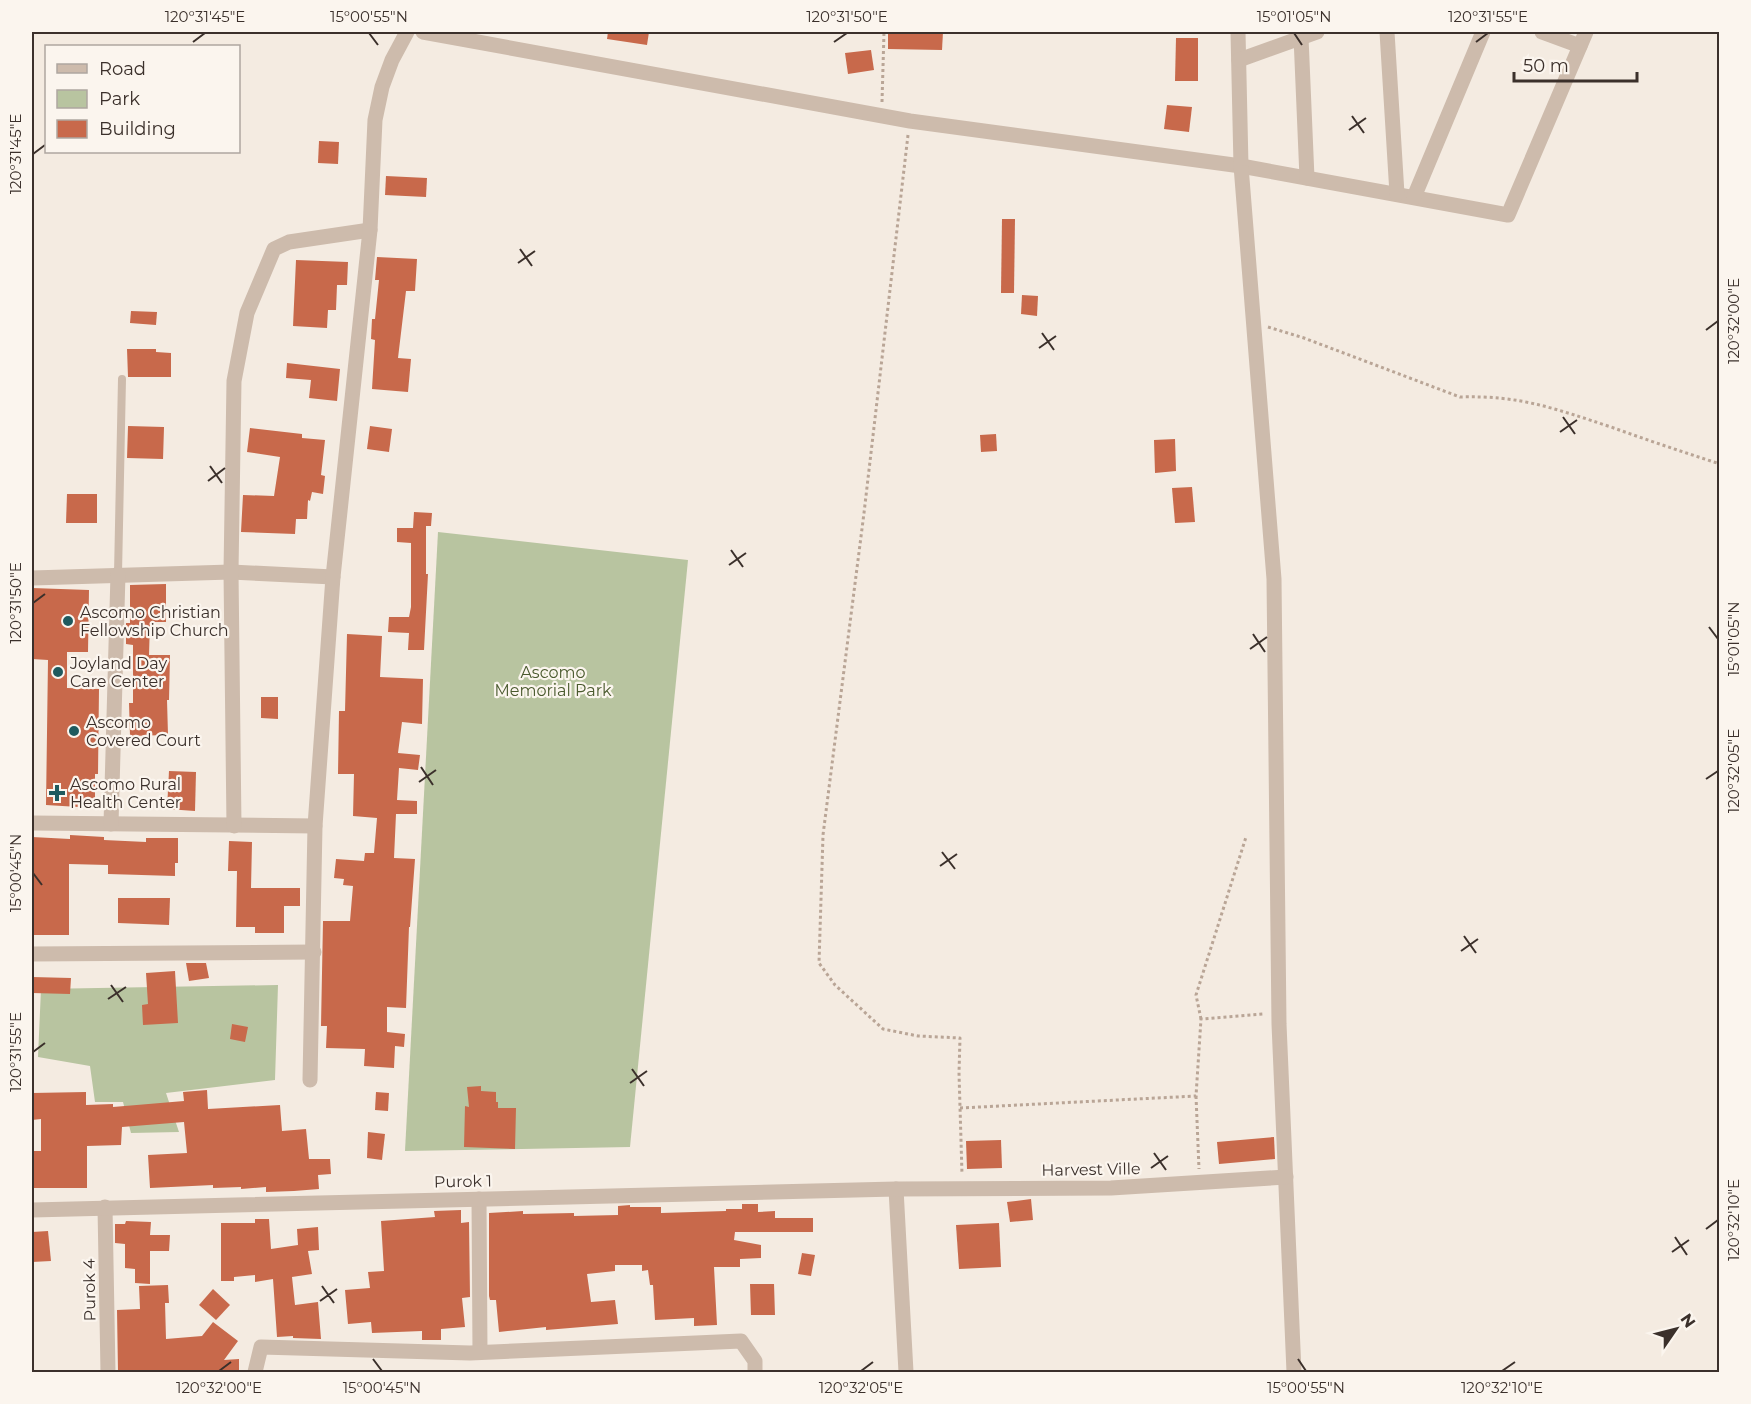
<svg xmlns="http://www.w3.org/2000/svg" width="1751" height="1404" viewBox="0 0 1751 1404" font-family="Montserrat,sans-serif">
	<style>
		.green { fill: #b8c4a0 }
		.building { fill: #c8694b }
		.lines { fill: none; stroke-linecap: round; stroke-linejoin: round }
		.path { stroke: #b9a596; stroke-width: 3; stroke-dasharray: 3 3; stroke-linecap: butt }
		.lane { stroke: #cdbbac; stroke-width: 8 }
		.street { stroke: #cdbbac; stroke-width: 15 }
		.ticks { fill: none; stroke: #3b302b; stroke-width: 2 }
		.poi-dot { fill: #1f5a5e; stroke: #fbf5ee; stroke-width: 2 }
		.labels { text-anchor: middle; stroke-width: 4.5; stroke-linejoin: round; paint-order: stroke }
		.poi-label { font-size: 16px; fill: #3b302b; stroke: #fbf5ee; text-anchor: start }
		.park-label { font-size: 16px; fill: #4a5a2e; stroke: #fbf5ee }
		.street-label { font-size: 16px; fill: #3b302b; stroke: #fbf5ee }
		.neatline { fill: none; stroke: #3b302b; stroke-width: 2 }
		.ticks-label { font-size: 15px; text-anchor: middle; fill: #3b302b }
	</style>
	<rect width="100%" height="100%" fill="#f4ebe1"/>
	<g class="green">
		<path d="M 438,532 L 688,560 L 630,1147 L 405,1151 Z"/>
		<path d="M 278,985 L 275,1080 L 166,1093 L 179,1132 L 131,1133 L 123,1102 L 95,1102 L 90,1066 L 38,1057 L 41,989 Z"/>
	</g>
	<g class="building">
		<path d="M 608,32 L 649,32 L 647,45 L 607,39 Z"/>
		<path d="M 888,32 L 943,32 L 942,50 L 888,49 Z"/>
		<path d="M 1176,38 L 1198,38 L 1198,81 L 1175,81 Z"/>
		<path d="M 871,50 L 874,70 L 848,74 L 845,53 Z"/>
		<path d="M 1167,105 L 1192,107 L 1189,132 L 1164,129 Z"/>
		<path d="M 319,141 L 339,142 L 338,164 L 318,163 Z"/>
		<path d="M 386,176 L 427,178 L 426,197 L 385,195 Z"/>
		<path d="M 1002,219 L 1015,219 L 1014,293 L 1001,293 Z"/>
		<path d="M 377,257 L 417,259 L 415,291 L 406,291 L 398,358 L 411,359 L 408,392 L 372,389 L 375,340 L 371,339 L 372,319 L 375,319 L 379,280 L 375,280 Z"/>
		<path d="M 296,260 L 348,262 L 347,285 L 337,285 L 336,310 L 328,310 L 327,328 L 293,326 Z"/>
		<path d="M 1022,295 L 1038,296 L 1037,316 L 1021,314 Z"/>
		<path d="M 131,311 L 157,312 L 156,325 L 130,323 Z"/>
		<path d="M 127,349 L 156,349 L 156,352 L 171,353 L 171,377 L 128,377 Z"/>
		<path d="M 287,363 L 340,369 L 337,401 L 309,398 L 311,380 L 286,378 Z"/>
		<path d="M 128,426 L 164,427 L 163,459 L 127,458 Z"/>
		<path d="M 370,426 L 392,429 L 389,452 L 367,449 Z"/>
		<path d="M 250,428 L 302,434 L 302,438 L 325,440 L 321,475 L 325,476 L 323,494 L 312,492 L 310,501 L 308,500 L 307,519 L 296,519 L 295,534 L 241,532 L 243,495 L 274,496 L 280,457 L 247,452 Z"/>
		<path d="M 996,434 L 997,451 L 981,452 L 980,435 Z"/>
		<path d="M 1175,439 L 1176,471 L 1155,473 L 1154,440 Z"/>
		<path d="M 1192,487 L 1195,522 L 1175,523 L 1172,488 Z"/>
		<path d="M 67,494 L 97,494 L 97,523 L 66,523 Z"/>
		<path d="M 414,512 L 432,513 L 431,526 L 426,526 L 426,574 L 428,574 L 424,650 L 408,650 L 409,633 L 388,632 L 389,617 L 409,617 L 411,607 L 411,543 L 397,542 L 397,528 L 413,528 Z"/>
		<path d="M 166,584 L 166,622 L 150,622 L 149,655 L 170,655 L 169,700 L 167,700 L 168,735 L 130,736 L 129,703 L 133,703 L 133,645 L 126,644 L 126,623 L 130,623 L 130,585 Z"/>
		<path d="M 32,588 L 89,590 L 88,652 L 67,652 L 67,688 L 99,689 L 98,774 L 95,774 L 95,808 L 46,805 L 48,660 L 32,659 Z"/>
		<path d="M 347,634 L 382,636 L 380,677 L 423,679 L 422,724 L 402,722 L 398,753 L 420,755 L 418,770 L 399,768 L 397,800 L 417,801 L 417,814 L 396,814 L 394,858 L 415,859 L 410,927 L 409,927 L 406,1008 L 387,1007 L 387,1032 L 405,1034 L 404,1047 L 395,1046 L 394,1068 L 364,1066 L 365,1049 L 326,1048 L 327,1026 L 321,1026 L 323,921 L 350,921 L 353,886 L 343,885 L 344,879 L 334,878 L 336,859 L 364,861 L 365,853 L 374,853 L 377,818 L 353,816 L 354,774 L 338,774 L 339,711 L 345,711 Z"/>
		<path d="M 261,697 L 278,697 L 278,719 L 261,718 Z"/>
		<path d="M 169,771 L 196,772 L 195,811 L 167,809 Z"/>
		<path d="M 70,835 L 104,837 L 104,840 L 146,842 L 146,838 L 178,838 L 178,863 L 175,863 L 175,876 L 108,874 L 108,865 L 69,864 L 69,935 L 32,935 L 32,837 L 70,839 Z"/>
		<path d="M 229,841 L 252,842 L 251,888 L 300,888 L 300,906 L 284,906 L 284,933 L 255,933 L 255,927 L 236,927 L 237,871 L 228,871 Z"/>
		<path d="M 118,898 L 170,898 L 169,925 L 118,923 Z"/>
		<path d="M 186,963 L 206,963 L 209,978 L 189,981 Z"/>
		<path d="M 175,971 L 178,1023 L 143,1025 L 142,1005 L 148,1004 L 146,973 Z"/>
		<path d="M 32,977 L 71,978 L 70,994 L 32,993 Z"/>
		<path d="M 232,1024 L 248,1027 L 245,1042 L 230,1039 Z"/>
		<path d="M 481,1086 L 481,1091 L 496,1092 L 496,1102 L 498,1102 L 498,1108 L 516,1108 L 515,1149 L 464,1147 L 465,1106 L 469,1107 L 467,1087 Z"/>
		<path d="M 207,1090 L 208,1109 L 280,1105 L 282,1131 L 306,1129 L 309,1159 L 330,1159 L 331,1174 L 318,1175 L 319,1189 L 294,1191 L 266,1192 L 266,1187 L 241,1189 L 241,1187 L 213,1188 L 213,1185 L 150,1188 L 148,1155 L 187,1153 L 184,1122 L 122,1127 L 121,1145 L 87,1146 L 87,1188 L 32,1188 L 32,1151 L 41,1151 L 41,1119 L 32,1120 L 32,1093 L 86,1092 L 86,1105 L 113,1104 L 113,1107 L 184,1101 L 183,1092 Z"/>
		<path d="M 376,1092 L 389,1093 L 388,1111 L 375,1110 Z"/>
		<path d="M 368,1132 L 385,1134 L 382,1160 L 367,1158 Z"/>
		<path d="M 1274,1137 L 1275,1159 L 1219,1164 L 1217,1142 Z"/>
		<path d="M 1001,1140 L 1002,1168 L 967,1169 L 966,1141 Z"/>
		<path d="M 1031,1199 L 1033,1220 L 1010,1222 L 1007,1202 Z"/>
		<path d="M 742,1204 L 758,1204 L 758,1212 L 775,1211 L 775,1218 L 813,1218 L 813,1232 L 735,1232 L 734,1240 L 761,1245 L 761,1258 L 740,1259 L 740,1267 L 714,1267 L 717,1325 L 694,1326 L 694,1318 L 655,1320 L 653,1285 L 650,1285 L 648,1270 L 642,1271 L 642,1265 L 615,1265 L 615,1271 L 587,1274 L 591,1302 L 615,1300 L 618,1324 L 546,1330 L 546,1327 L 499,1332 L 496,1300 L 490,1300 L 489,1296 L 489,1213 L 523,1211 L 523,1214 L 574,1213 L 574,1216 L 618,1215 L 618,1206 L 630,1205 L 630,1207 L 661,1207 L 661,1213 L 726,1211 L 726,1209 L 742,1209 Z"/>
		<path d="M 461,1210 L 461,1223 L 469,1222 L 470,1297 L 462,1298 L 465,1327 L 441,1329 L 441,1340 L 422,1340 L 422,1331 L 372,1333 L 371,1322 L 348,1324 L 345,1290 L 370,1288 L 368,1272 L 384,1271 L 381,1221 L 435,1217 L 434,1211 Z"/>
		<path d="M 255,1219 L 269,1219 L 271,1249 L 298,1245 L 297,1229 L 318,1227 L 319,1250 L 308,1251 L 312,1274 L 292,1277 L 295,1305 L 318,1302 L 321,1339 L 293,1338 L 293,1336 L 277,1337 L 273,1279 L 255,1282 L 255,1275 L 234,1277 L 234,1281 L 221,1281 L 221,1223 L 255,1223 Z"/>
		<path d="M 126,1221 L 151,1222 L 150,1235 L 170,1235 L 169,1251 L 150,1251 L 150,1284 L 135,1283 L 135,1269 L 125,1268 L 125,1244 L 115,1243 L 115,1224 L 125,1224 Z"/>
		<path d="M 999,1223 L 1001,1267 L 959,1269 L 956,1225 Z"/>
		<path d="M 48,1231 L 51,1261 L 32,1262 L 32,1232 Z"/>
		<path d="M 802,1253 L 815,1255 L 811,1276 L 798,1274 Z"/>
		<path d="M 750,1284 L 774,1284 L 775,1315 L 751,1315 Z"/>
		<path d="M 168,1285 L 169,1303 L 165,1303 L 166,1339 L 202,1336 L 213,1322 L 238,1341 L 224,1360 L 239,1359 L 239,1372 L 118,1372 L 117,1310 L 140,1309 L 139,1286 Z"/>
		<path d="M 213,1289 L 230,1305 L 216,1320 L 199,1305 Z"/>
	</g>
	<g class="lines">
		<g class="path">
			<path d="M 882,102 L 884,32"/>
			<path d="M 908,135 L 864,513 L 823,835 L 819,963 L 835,985 L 883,1029 L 918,1036 L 960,1038 L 959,1073 L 962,1174"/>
			<path d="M 1268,327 L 1304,338 L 1460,397 C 1520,395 1556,409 1611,427 C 1647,440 1683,452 1720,464"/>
			<path d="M 1201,1019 L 1196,995 L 1246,837"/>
			<path d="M 1196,1096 L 1199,1169"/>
			<path d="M 960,1108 L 1196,1096 L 1201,1019 L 1263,1014"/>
		</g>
		<path class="lane" d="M 118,574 L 122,379"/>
		<g class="street">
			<path d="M 423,32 L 910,121 L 1241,166 L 1508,215 L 1586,32"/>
			<path d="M 1238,32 L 1241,166 L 1274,579 L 1279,1024 L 1294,1372"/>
			<path d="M 1387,32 L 1397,194"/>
			<path d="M 1542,32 L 1580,46"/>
			<path d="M 1301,37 L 1307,178"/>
			<path d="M 1239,60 L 1317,32"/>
			<path d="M 1414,197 L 1483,32"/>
			<path d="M 32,578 L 231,572 L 333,577"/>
			<path d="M 32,823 L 315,826"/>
			<path d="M 111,824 L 118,574"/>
			<path d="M 234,826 L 231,572 L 234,381 L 247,313 L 274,249 L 289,242 L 370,230"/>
			<path d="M 32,954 L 314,952"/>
			<path d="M 310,1080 L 315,826 L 333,577 L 370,230 L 375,120 L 382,87 L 392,60 L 407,32"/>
			<path d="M 896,1189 L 906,1372"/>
			<path d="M 479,1199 L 480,1352"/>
			<path d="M 105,1207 L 108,1372"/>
			<path d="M 32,1210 L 896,1189 L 1111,1188 L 1286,1177"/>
			<path d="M 255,1372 L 261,1347 L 470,1353 L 741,1341 L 755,1361 L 755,1372"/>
		</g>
	</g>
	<path class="ticks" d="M 369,33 L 378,45M 1294,33 L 1302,45M 193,42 L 205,33M 834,42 L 847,33M 1476,42 L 1488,33M 1352,116 L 1364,133M 1349,130 L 1366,118M 33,154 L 45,145M 520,249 L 532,266M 518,263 L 535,251M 1706,330 L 1718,321M 1042,333 L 1054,350M 1039,348 L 1056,336M 1563,417 L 1575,434M 1560,432 L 1577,420M 210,466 L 222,483M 208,481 L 225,468M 731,550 L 743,567M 729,565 L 746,553M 33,603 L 45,594M 1709,627 L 1718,639M 1253,634 L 1265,652M 1250,649 L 1267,637M 421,767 L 433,785M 1706,779 L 1718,771M 419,782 L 436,770M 942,852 L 955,869M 940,866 L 957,854M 33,873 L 42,885M 1464,936 L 1476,953M 1461,951 L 1478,939M 111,985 L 123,1002M 108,999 L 126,987M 33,1052 L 45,1043M 632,1069 L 644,1086M 630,1083 L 647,1071M 1154,1153 L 1166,1170M 1151,1168 L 1168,1156M 1706,1229 L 1718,1220M 1675,1237 L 1687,1255M 1672,1252 L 1689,1240M 322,1286 L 334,1303M 320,1301 L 337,1289M 373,1359 L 382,1371M 1298,1359 L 1306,1371M 219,1371 L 231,1362M 861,1371 L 873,1362M 1502,1371 L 1515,1362"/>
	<g class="poi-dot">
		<circle cx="68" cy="621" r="6"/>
		<circle cx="58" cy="672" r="6"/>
		<circle cx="74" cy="731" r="6"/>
		<path d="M54 784h6v6h6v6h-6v6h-6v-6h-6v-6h6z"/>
	</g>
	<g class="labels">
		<g class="poi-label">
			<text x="80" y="618">Ascomo Christian<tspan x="80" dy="18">Fellowship Church</tspan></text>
			<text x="70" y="669">Joyland Day<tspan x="70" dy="18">Care Center</tspan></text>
			<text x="86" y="728">Ascomo<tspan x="86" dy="18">Covered Court</tspan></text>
			<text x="70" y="790">Ascomo Rural<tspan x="70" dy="18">Health Center</tspan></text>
		</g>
		<g class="park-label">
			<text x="553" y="678">Ascomo<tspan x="553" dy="18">Memorial Park</tspan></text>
		</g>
		<g class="street-label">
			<text transform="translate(1091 1169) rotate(-1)" y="6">Harvest Ville</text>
			<text transform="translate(463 1181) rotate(-1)" y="6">Purok 1</text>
			<text transform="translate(89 1290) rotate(-91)" y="6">Purok 4</text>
		</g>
	</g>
	<rect width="1751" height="1404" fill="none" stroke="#fbf5ee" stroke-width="66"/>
	<rect x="45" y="45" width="195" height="108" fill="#fbf5ee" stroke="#aea6a0" stroke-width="1.5"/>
	<rect x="57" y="64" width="30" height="9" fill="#cdbbac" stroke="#aea6a0" stroke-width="1.5"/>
	<text x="99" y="75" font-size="18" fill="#3b302b">Road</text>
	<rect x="57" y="90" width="30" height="18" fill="#b8c4a0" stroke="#aea6a0" stroke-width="1.5"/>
	<text x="99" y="105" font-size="18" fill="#3b302b">Park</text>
	<rect x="57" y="120" width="30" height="18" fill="#c8694b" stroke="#aea6a0" stroke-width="1.5"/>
	<text x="99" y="135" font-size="18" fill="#3b302b">Building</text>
	<g transform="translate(1676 1329) rotate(55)" stroke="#fbf5ee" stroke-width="4.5" paint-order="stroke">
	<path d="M0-4.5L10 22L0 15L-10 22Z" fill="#3b302b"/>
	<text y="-9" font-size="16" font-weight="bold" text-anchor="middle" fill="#3b302b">N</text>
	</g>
	<path d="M1514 72v9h123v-9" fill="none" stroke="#3b302b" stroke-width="3"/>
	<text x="1523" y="72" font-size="18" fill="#3b302b" stroke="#fbf5ee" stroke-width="4.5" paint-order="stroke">50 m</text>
	<rect x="33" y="33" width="1685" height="1338" class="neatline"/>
	<g class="ticks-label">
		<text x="205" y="22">120°31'45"E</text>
		<text x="369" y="22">15°00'55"N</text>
		<text x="847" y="22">120°31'50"E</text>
		<text x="1294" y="22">15°01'05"N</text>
		<text x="1488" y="22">120°31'55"E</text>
		<text transform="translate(16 154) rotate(-90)" y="5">120°31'45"E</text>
		<text transform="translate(1734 321) rotate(-90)" y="5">120°32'00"E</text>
		<text transform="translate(16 603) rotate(-90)" y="5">120°31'50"E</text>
		<text transform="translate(1734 639) rotate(-90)" y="5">15°01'05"N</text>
		<text transform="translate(1734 771) rotate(-90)" y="5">120°32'05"E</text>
		<text transform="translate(16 873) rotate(-90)" y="5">15°00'45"N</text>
		<text transform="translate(16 1052) rotate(-90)" y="5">120°31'55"E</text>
		<text transform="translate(1734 1220) rotate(-90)" y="5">120°32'10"E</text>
		<text x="219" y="1393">120°32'00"E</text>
		<text x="382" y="1393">15°00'45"N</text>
		<text x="861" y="1393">120°32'05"E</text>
		<text x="1306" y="1393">15°00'55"N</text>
		<text x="1502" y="1393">120°32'10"E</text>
	</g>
</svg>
